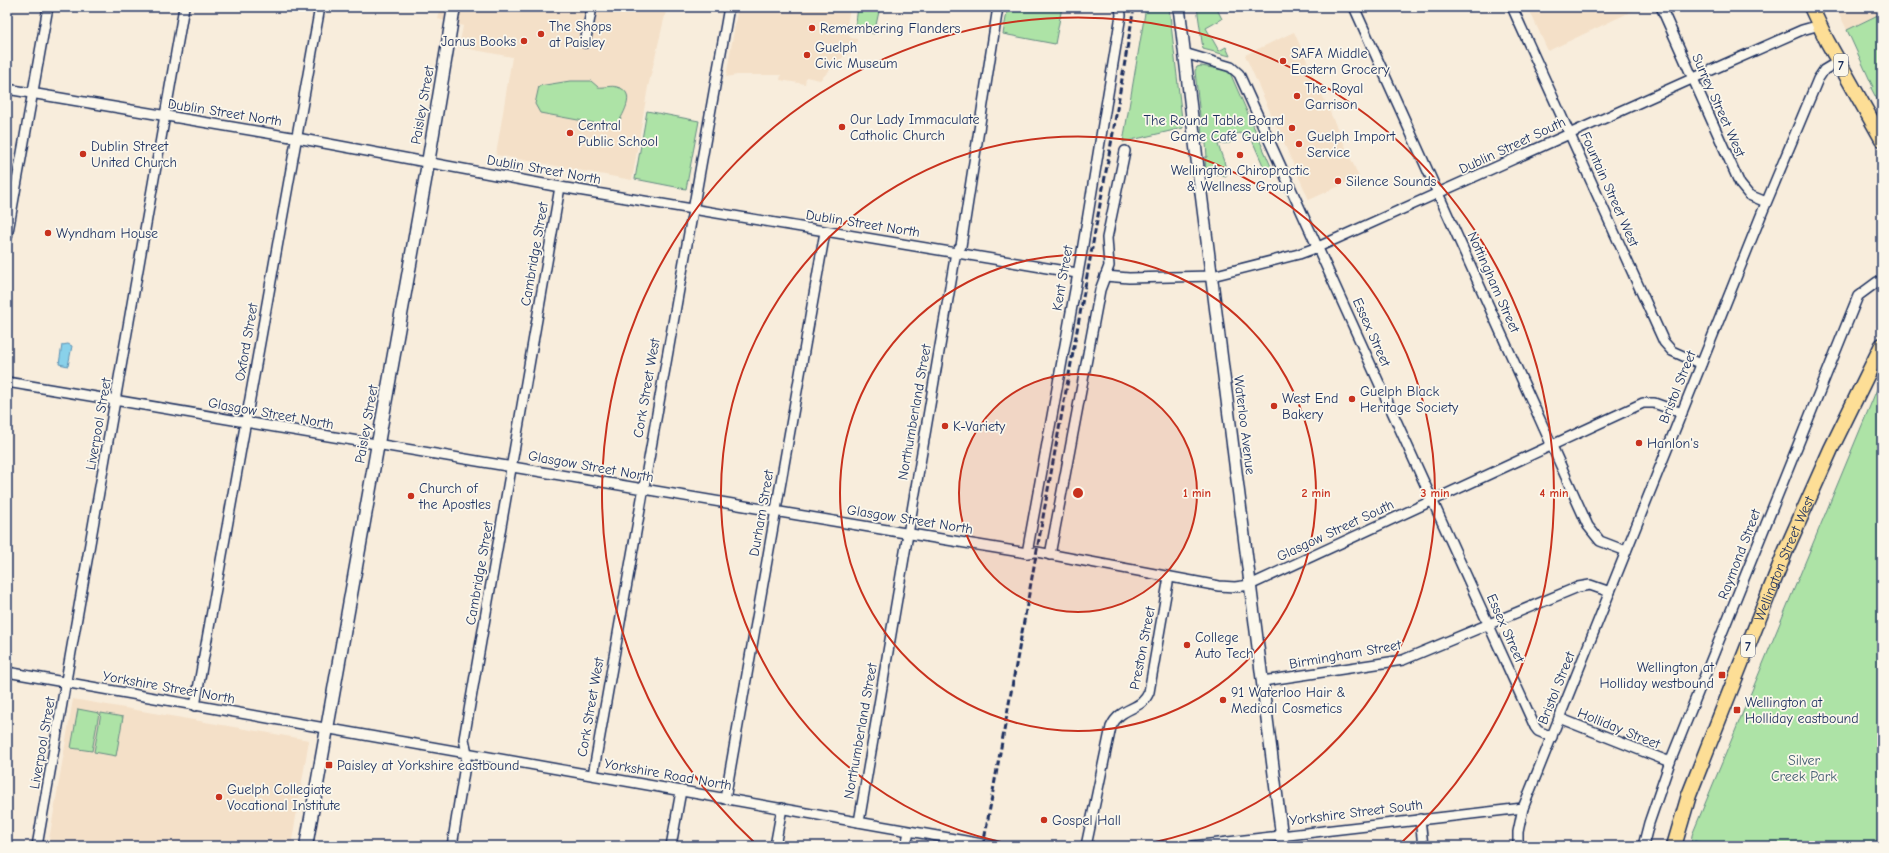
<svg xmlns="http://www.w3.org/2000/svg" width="1889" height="853" viewBox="0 0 1889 853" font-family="'Comic Neue',sans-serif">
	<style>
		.built { fill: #f4e0c8 }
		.green { fill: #ade3a6; stroke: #648982 }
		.water { fill: #89d1ea; stroke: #5d90b2 }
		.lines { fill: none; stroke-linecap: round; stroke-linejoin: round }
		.stream { stroke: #5d90b2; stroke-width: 3 }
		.minor-casing { stroke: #1b2f5e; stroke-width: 12 }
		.tertiary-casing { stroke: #1b2f5e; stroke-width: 14 }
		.secondary-casing { stroke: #1b2f5e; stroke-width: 15 }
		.primary-casing { stroke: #1b2f5e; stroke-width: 17 }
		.minor { stroke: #fbf7ec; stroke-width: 9 }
		.tertiary { stroke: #fbf7ec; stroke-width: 11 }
		.secondary { stroke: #fbf7ec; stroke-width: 12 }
		.primary { stroke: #fdde96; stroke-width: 14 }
		.rail { stroke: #1b2f5e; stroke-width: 3; stroke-dasharray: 6 3; stroke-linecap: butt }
		.ring { fill: none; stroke: #c8321e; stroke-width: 2 }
		.poi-dot { fill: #c8321e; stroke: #fbf7ec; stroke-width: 1.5 }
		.labels { text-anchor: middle; stroke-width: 3.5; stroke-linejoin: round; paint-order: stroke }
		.shield { fill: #fbf7ec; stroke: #5e6b89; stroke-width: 1 }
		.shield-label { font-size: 13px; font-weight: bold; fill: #1b2f5e }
		.poi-label { font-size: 14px; fill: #1b2f5e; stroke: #fbf7ec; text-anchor: start }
		.street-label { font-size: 14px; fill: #1b2f5e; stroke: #fbf7ec }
		.park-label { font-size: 14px; fill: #405c70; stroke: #fbf7ec }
		.centre { fill: #c8321e; stroke: #fbf7ec; stroke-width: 2 }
		.ring-label { font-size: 12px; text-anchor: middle; font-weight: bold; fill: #c8321e; stroke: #fbf7ec; stroke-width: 3.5; stroke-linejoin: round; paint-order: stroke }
	</style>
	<rect width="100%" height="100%" fill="#f8eddc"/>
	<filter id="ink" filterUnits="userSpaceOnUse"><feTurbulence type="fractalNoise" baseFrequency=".025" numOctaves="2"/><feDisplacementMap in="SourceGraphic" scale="8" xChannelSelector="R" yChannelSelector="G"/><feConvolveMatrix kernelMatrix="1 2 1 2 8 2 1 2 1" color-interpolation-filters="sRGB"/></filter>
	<g filter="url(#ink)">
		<g class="built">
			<path d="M 441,7 L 667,7 L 648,87 L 632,180 L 496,155 L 512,57 L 459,47 L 463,26 L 438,19 Z"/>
			<path d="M 738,7 L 850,7 L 846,31 L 851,38 L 857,39 L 855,53 L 849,53 L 844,56 L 820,80 L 806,77 L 805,84 L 780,80 L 781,75 L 737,75 L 726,77 Z"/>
			<path d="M 1528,7 L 1641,7 L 1548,51 Z"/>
			<path d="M 1836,7 L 1882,7 L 1882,13 L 1847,30 Z"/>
			<path d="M 1294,32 L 1359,177 L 1309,200 L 1245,55 Z"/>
			<path d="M 73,699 L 309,740 L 291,846 L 48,846 Z"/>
		</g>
		<g class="green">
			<path d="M 858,7 L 880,7 L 874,34 L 866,30 L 855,30 Z"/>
			<path d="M 1008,7 L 1062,7 L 1055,44 L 1003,34 Z"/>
			<path d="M 1146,7 L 1169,7 L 1183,128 L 1123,142 Z"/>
			<path d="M 1197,7 L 1216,7 L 1222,19 L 1206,28 L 1219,51 L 1226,47 L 1230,56 L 1203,49 Z"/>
			<path d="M 1882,13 L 1882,109 L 1871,88 L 1873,87 L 1847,30 Z"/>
			<path d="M 1201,66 L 1225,70 L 1231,75 L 1273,171 L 1266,172 L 1252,140 L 1248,141 L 1247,136 L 1239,133 L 1230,137 L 1230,143 L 1218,144 C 1220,153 1229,170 1226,177 L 1206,171 L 1205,157 L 1207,157 L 1206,143 L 1203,143 L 1195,71 L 1197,67 Z"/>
			<path d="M 570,81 L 591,81 L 598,87 C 605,88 611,85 617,87 C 639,92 621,117 616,127 L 540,113 L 535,104 L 539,86 Z"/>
			<path d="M 647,111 L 699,121 L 686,189 L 635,179 Z"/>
			<path d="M 1882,377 L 1882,846 L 1691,846 L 1692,835 Z"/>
			<path d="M 78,709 L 99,713 L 92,751 L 71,748 Z"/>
			<path d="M 101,713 L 123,717 L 116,756 L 94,752 Z"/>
		</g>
		<path class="water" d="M 68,344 L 72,346 L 68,366 L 59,364 L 62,345 Z"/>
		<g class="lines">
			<path class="stream" d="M 1695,842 L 1709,846"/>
			<g class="minor-casing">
				<g id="minor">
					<path d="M 1354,7 L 1588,526 L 1600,541 L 1626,551"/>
					<path d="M 1512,7 L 1664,342 L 1672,351 L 1701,364"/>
					<path d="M 1661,7 L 1740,184 L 1749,195 L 1766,202"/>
					<path d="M 585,43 L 592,7"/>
					<path d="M 1184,53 L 1231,67 L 1239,74 L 1535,727 L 1538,731 L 1552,737"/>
					<path d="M 7,89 L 297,138 L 560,187 L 1077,273"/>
					<path d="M 7,237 L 48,7"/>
					<path d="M 1105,276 L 1129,278 L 1212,276 L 1299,254 L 1318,247 L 1725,64 L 1802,30 L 1820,25"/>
					<path d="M 7,382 L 917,535 L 1027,553 L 1037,552 L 1219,586 L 1235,587 L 1250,585 L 1643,403 L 1654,403 L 1682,413"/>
					<path d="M 1027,553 L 1081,257 L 1121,15 L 1120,7"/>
					<path d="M 1050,555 L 1100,290 L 1109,266 L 1107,238 L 1125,151"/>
					<path d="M 7,672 L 994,846"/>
					<path d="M 1263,681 L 1403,660 L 1578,587 L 1590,585 L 1610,592"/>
					<path d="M 195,706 L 320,7"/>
					<path d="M 1559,718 L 1670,762"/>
					<path d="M 593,775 L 729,7"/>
					<path d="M 725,799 L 825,232"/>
					<path d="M 1420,819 L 1423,846"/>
					<path d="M 859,822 L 956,252 L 961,246 L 998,7"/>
					<path d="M 37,846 L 184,7"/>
					<path d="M 452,846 L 467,753 L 464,739 L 560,187"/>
					<path d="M 671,846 L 681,791"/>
					<path d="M 775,846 L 782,808"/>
					<path d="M 906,846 L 909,832"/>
					<path d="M 1086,846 L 1111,727 C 1121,705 1141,712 1149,692 L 1169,577"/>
					<path d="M 1193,846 L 1523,808"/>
					<path d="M 1518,846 L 1518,832 L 1523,808 L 1762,213 L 1818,79 L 1824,70 L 1839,61"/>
					<path d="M 1643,846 L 1649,823 L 1670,762 L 1858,296 L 1877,282"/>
				</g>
			</g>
			<g class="tertiary-casing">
				<path id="tertiary" d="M 1179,7 L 1200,185 L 1283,846"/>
			</g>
			<g class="secondary-casing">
				<path id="secondary" d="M 306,846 L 426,175 L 454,7"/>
			</g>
			<g class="primary-casing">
				<g id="primary">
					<path d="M 1811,7 L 1827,41 L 1882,139"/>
					<path id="s1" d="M 1674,846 L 1689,795 L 1786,550 L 1831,449 L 1882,345"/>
				</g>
			</g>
			<use href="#minor" class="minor"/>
			<use href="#tertiary" class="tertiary"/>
			<use href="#secondary" class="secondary"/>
			<use href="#primary" class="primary"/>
			<path class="rail" d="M 983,846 L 1113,133 L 1134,7"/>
		</g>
	</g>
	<circle cx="1078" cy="493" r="119" fill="#c8321e" fill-opacity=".12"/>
	<g class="ring">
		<circle cx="1078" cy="493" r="119"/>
		<circle cx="1078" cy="493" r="238"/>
		<path d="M1022 846A357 357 0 1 1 1134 846"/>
		<path d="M756 844A476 476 0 1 1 1400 844"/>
	</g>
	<g class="poi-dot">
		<circle cx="812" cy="28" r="4"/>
		<circle cx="541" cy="34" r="4"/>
		<circle cx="524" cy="41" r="4"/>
		<circle cx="807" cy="55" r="4"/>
		<circle cx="1283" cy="61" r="4"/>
		<circle cx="1297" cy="96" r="4"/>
		<circle cx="842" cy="127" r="4"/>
		<circle cx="1292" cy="128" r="4"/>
		<circle cx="570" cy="133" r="4"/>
		<circle cx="1299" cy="144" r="4"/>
		<circle cx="83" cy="154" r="4"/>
		<circle cx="1240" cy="155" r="4"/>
		<circle cx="1338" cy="181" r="4"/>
		<circle cx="48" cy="233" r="4"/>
		<circle cx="1352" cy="399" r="4"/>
		<circle cx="1274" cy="406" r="4"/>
		<circle cx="945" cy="426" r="4"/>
		<circle cx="1639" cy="443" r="4"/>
		<circle cx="411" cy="496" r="4"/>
		<circle cx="1187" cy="645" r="4"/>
		<rect x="1718" y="671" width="8" height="8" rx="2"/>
		<circle cx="1223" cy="700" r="4"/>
		<rect x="1733" y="706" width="8" height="8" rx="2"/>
		<rect x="325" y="761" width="8" height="8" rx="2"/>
		<circle cx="219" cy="797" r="4"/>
		<circle cx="1044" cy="820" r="4"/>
	</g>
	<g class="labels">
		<g class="shield">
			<rect x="1834" y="54" width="14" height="22" rx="3"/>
			<rect x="1741" y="635" width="14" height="22" rx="3"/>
		</g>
		<g class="shield-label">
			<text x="1841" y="70">7</text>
			<text x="1748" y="651">7</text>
		</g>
		<g class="poi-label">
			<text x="549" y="31">The Shops<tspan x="549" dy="16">at Paisley</tspan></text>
			<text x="820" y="33">Remembering Flanders</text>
			<text x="516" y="46" text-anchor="end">Janus Books</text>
			<text x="815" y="52">Guelph<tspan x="815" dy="16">Civic Museum</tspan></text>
			<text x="1291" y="58">SAFA Middle<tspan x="1291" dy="16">Eastern Grocery</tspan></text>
			<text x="1305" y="93">The Royal<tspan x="1305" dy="16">Garrison</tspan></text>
			<text x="850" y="124">Our Lady Immaculate<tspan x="850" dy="16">Catholic Church</tspan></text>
			<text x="1284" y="125" text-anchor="end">The Round Table Board<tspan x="1284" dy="16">Game Café Guelph</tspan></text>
			<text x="578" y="130">Central<tspan x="578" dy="16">Public School</tspan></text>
			<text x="1307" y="141">Guelph Import<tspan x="1307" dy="16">Service</tspan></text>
			<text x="91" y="151">Dublin Street<tspan x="91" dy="16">United Church</tspan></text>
			<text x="1240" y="175" text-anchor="middle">Wellington Chiropractic<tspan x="1240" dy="16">&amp; Wellness Group</tspan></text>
			<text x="1346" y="186">Silence Sounds</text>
			<text x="56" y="238">Wyndham House</text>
			<text x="1360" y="396">Guelph Black<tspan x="1360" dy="16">Heritage Society</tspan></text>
			<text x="1282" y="403">West End<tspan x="1282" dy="16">Bakery</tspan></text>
			<text x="953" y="431">K-Variety</text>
			<text x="1647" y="448">Hanlon's</text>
			<text x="419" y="493">Church of<tspan x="419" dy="16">the Apostles</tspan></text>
			<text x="1195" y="642">College<tspan x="1195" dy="16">Auto Tech</tspan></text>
			<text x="1714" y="672" text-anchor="end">Wellington at<tspan x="1714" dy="16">Holliday westbound</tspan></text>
			<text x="1231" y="697">91 Waterloo Hair &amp;<tspan x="1231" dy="16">Medical Cosmetics</tspan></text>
			<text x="1745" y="707">Wellington at<tspan x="1745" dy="16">Holliday eastbound</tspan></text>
			<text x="337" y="770">Paisley at Yorkshire eastbound</text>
			<text x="227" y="794">Guelph Collegiate<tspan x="227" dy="16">Vocational Institute</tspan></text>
			<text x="1052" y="825">Gospel Hall</text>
		</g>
		<g class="street-label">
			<text transform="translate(422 105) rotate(-80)" y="5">Paisley Street</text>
			<text transform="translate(1719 105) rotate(66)" y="5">Surrey Street West</text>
			<text transform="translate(225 112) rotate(9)" y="5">Dublin Street North</text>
			<text transform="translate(1512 145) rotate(-25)" y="5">Dublin Street South</text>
			<text transform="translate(544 169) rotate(10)" y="5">Dublin Street North</text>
			<text transform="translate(1610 189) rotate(66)" y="5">Fountain Street West</text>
			<text transform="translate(863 223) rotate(9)" y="5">Dublin Street North</text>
			<text transform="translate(534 254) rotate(-80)" y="5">Cambridge Street</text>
			<text transform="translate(1062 278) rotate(-80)" y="5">Kent Street</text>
			<text transform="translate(1494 282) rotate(66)" y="5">Nottingham Street</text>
			<text transform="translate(1372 332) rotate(66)" y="5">Essex Street</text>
			<text transform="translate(246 342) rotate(-80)" y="5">Oxford Street</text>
			<text transform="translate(1677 387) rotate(-68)" y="5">Bristol Street</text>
			<text transform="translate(646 388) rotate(-80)" y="5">Cork Street West</text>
			<text transform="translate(914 412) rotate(-80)" y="5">Northumberland Street</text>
			<text transform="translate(271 413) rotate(10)" y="5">Glasgow Street North</text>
			<text transform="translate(98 424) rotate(-80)" y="5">Liverpool Street</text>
			<text transform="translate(366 424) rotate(-80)" y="5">Paisley Street</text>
			<text transform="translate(1245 425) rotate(83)" y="5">Waterloo Avenue</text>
			<text transform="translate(591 466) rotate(10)" y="5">Glasgow Street North</text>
			<text transform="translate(761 513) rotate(-80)" y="5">Durham Street</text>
			<text transform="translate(910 519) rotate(9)" y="5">Glasgow Street North</text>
			<text transform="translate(1335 530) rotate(-25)" y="5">Glasgow Street South</text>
			<text transform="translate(1739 554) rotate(-69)" y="5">Raymond Street</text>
			<text dy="5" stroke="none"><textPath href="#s1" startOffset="308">Wellington Street West</textPath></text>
			<text transform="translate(479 573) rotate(-80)" y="5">Cambridge Street</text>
			<text transform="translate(1506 628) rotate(66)" y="5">Essex Street</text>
			<text transform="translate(1142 648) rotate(-79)" y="5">Preston Street</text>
			<text transform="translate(1345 654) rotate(-10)" y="5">Birmingham Street</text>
			<text transform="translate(169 687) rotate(10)" y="5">Yorkshire Street North</text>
			<text transform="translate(1556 688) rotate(-68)" y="5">Bristol Street</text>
			<text transform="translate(590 707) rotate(-80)" y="5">Cork Street West</text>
			<text transform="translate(1619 728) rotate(22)" y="5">Holliday Street</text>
			<text transform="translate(860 731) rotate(-80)" y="5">Northumberland Street</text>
			<text transform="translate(42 743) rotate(-80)" y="5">Liverpool Street</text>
			<text transform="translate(668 774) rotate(10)" y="5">Yorkshire Road North</text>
			<text transform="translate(1356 812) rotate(-7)" y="5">Yorkshire Street South</text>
		</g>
		<g class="park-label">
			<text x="1804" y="765">Silver<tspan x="1804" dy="16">Creek Park</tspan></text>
		</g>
	</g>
	<circle cx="1078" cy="493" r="6" class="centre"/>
	<g class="ring-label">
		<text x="1197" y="497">1 min</text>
		<text x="1316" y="497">2 min</text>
		<text x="1435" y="497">3 min</text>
		<text x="1554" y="497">4 min</text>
	</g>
	<rect width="1889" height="853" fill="none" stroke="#fbf7ec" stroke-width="24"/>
	<rect x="12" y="12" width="1865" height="829" fill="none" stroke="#1b2f5e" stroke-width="1.5" filter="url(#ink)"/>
</svg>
